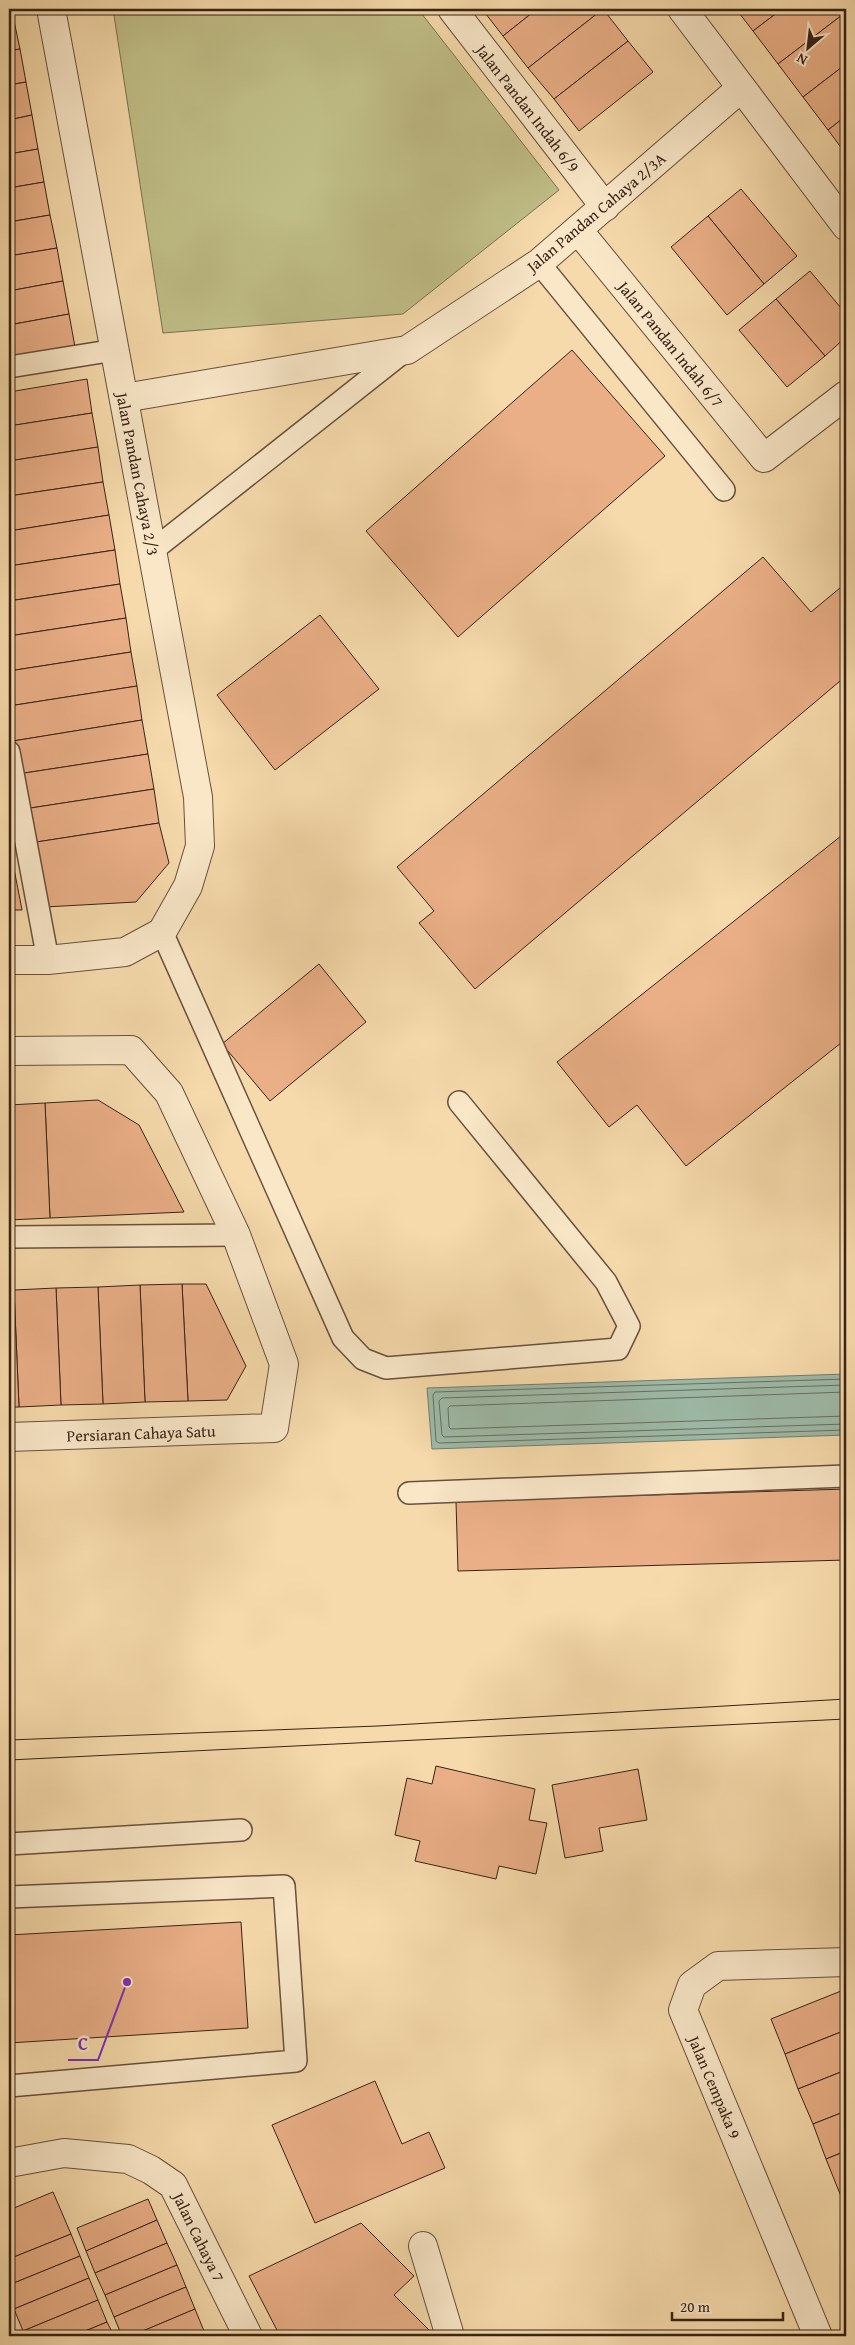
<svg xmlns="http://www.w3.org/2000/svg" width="855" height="2345" viewBox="0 0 855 2345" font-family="'Gentium Book Plus',serif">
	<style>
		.green { fill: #c0be87; stroke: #7c7050 }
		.water { fill: #9dbba9; stroke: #747e6f }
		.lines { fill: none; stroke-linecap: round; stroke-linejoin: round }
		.shore { stroke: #6a6e60; stroke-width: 1 }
		.building { fill: #eaaf87; stroke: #372218 }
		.service-casing { stroke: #67503d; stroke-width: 24 }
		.minor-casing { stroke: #67503d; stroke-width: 30 }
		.service { stroke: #f9e7c8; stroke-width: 21 }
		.minor { stroke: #f9e7c8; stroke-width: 28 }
		.tram { stroke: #372218; stroke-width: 1 }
		.labels { text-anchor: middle; stroke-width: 5; stroke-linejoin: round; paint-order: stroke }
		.street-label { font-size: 16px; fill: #372218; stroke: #f9e7c8 }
		.leader { fill: none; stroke: #7b2cbf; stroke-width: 2 }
		.callout-dot { fill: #7b2cbf; stroke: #f9e7c8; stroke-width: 2 }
		.callout-label { font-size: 18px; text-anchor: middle; font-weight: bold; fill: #7b2cbf; stroke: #f9e7c8; stroke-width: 5; stroke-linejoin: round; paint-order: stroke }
	</style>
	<rect width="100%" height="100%" fill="#f6daab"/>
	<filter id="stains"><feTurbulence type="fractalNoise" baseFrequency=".004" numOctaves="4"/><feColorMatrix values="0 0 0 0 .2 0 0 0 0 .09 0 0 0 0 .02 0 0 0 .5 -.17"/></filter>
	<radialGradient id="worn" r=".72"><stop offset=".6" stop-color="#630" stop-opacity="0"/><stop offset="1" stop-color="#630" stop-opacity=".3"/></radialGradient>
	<path class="green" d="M 113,9 L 418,9 L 559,190 L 403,314 L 163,333 Z"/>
	<path class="water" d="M 846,1374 L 846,1435 L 432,1449 L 427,1388 Z"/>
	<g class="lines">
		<g class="shore">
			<path d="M 846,1379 L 435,1392 L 433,1395 L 436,1441 L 439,1443 L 846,1430"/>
			<path d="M 846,1385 L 442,1398 L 439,1401 L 442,1435 L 444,1437 L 846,1424"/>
			<path d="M 846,1392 L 450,1406 L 448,1408 L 449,1427 L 451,1429 L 846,1416"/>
		</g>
	</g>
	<g class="building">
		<path d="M 482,9 L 537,9 L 503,36 Z"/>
		<path d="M 537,9 L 603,9 L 528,68 L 503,36 Z"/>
		<path d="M 603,9 L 628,41 L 554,99 L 528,68 Z"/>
		<path d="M 736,9 L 782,9 L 753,31 Z"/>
		<path d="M 782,9 L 846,9 L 846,12 L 778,64 L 753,31 Z"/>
		<path d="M 846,12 L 846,64 L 803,97 L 778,64 Z"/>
		<path d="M 13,16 L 20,49 L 9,51 L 9,17 Z"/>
		<path d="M 628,41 L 653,72 L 579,131 L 554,99 Z"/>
		<path d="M 20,49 L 26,82 L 9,85 L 9,51 Z"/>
		<path d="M 846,64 L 846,116 L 828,130 L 803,97 Z"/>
		<path d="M 26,82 L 32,115 L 9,120 L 9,85 Z"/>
		<path d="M 32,115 L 38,149 L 9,154 L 9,120 Z"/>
		<path d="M 846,116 L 846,154 L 828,130 Z"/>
		<path d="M 38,149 L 44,182 L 9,188 L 9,154 Z"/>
		<path d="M 44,182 L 50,215 L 9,222 L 9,188 Z"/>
		<path d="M 741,189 L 797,256 L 764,284 L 708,216 Z"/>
		<path d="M 50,215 L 57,248 L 9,256 L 9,222 Z"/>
		<path d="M 708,216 L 764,284 L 727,315 L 671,247 Z"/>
		<path d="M 57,248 L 63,281 L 9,291 L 9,256 Z"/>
		<path d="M 810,271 L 846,314 L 846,337 L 825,356 L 776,299 Z"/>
		<path d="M 63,281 L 69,314 L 9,325 L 9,291 Z"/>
		<path d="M 776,299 L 825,356 L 787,387 L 739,330 Z"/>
		<path d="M 69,314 L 75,347 L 9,359 L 9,325 Z"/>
		<path d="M 572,350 L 665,456 L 458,637 L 366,531 Z"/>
		<path d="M 87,379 L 92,413 L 9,426 L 9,392 Z"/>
		<path d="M 92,413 L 98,447 L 9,461 L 9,426 Z"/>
		<path d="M 98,447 L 103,482 L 9,496 L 9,461 Z"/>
		<path d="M 103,482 L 109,515 L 9,531 L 9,496 Z"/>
		<path d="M 109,515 L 115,550 L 9,566 L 9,531 Z"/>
		<path d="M 115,550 L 120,584 L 9,601 L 9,566 Z"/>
		<path d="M 763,557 L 811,612 L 846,583 L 846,676 L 475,989 L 419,923 L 434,911 L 397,867 Z"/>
		<path d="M 120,584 L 126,618 L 9,636 L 9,601 Z"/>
		<path d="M 320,615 L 379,689 L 275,770 L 217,695 Z"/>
		<path d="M 126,618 L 131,652 L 9,671 L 9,636 Z"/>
		<path d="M 131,652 L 137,686 L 9,706 L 9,671 Z"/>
		<path d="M 137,686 L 142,720 L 13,741 L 9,706 Z"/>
		<path d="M 142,720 L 148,754 L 18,774 L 13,741 Z"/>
		<path d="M 148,754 L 154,789 L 24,809 L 18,774 Z"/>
		<path d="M 154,789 L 159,823 L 30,843 L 24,809 Z"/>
		<path d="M 159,823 L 169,863 L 136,902 L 45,907 L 30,843 Z"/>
		<path d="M 846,832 L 846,1039 L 686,1166 L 637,1105 L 609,1127 L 557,1062 Z"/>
		<path d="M 9,848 L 10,848 L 22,910 L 9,910 Z"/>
		<path d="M 319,964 L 366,1022 L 270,1101 L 222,1044 Z"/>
		<path d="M 98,1100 L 139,1125 L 184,1212 L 50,1218 L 45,1103 Z"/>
		<path d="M 45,1103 L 50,1218 L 9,1220 L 9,1105 Z"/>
		<path d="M 182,1284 L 206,1284 L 246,1366 L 227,1400 L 188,1401 Z"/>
		<path d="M 182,1284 L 188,1401 L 145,1402 L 140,1285 Z"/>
		<path d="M 140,1285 L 145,1402 L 103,1404 L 98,1287 Z"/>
		<path d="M 98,1287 L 103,1404 L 61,1405 L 56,1288 Z"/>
		<path d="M 56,1288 L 61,1405 L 19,1407 L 14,1290 Z"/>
		<path d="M 9,1290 L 14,1290 L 19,1407 L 9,1407 Z"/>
		<path d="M 846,1489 L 846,1560 L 458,1571 L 456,1501 Z"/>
		<path d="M 436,1766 L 535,1789 L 529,1820 L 547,1823 L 536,1874 L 499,1866 L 496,1879 L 415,1861 L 420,1841 L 395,1835 L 407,1778 L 432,1784 Z"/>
		<path d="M 638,1769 L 647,1820 L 599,1828 L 603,1851 L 565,1858 L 552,1785 Z"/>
		<path d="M 241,1922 L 248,2028 L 9,2043 L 9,1935 Z"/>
		<path d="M 846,1989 L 846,2030 L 785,2054 L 771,2019 Z"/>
		<path d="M 846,2030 L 846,2070 L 798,2089 L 785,2054 Z"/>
		<path d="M 846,2070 L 846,2111 L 813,2124 L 798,2089 Z"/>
		<path d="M 375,2081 L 402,2144 L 429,2132 L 445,2168 L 315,2223 L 272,2125 Z"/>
		<path d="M 846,2111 L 846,2151 L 826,2159 L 813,2124 Z"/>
		<path d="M 846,2151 L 846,2191 L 840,2194 L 826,2159 Z"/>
		<path d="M 53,2192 L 71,2234 L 9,2259 L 9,2210 Z"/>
		<path d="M 148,2199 L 157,2220 L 86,2251 L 77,2228 Z"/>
		<path d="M 157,2220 L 167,2243 L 95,2273 L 86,2251 Z"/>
		<path d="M 361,2223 L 414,2276 L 394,2295 L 431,2332 L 427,2336 L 280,2336 L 249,2276 Z"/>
		<path d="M 71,2234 L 80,2256 L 9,2285 L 9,2259 Z"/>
		<path d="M 167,2243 L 177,2265 L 105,2295 L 95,2273 Z"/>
		<path d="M 80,2256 L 89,2278 L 14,2309 L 9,2297 L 9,2285 Z"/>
		<path d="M 177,2265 L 186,2287 L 114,2317 L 105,2295 Z"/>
		<path d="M 89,2278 L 98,2300 L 23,2331 L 14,2309 Z"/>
		<path d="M 186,2287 L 195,2309 L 131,2336 L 122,2336 L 114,2317 Z"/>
		<path d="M 98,2300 L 107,2322 L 73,2336 L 25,2336 L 23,2331 Z"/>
		<path d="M 195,2309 L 204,2331 L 192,2336 L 131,2336 Z"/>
		<path d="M 107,2322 L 114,2336 L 73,2336 Z"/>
	</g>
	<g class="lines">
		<g class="service-casing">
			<g id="service">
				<path d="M 539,263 L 724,490"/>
				<path d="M 9,367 L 115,350"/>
				<path d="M 152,551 L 406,350"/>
				<path d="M 9,752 L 48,960"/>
				<path d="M 162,932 L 343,1338 L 363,1359 L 386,1368 L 618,1349 L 629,1326 L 606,1282 L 459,1102"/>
				<path d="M 9,1237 L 236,1235"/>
				<path d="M 409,1493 L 846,1476"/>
				<path d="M 9,1844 L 241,1830"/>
				<path d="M 9,1897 L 284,1886 L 296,2061 L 9,2086"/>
			</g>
		</g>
		<g class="minor-casing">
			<g id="minor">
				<path d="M 452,9 L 605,207"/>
				<path d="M 682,9 L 846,226"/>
				<path d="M 578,230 L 764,458 L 846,395"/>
				<path d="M 124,398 L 407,350 L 539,263 L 741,88"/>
				<path d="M 9,960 L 48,960 L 125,952 L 162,932 L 188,886 L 200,846 L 198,797 L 51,9"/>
				<path d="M 9,1051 L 131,1050 L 169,1093 L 236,1235 L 284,1364 L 274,1428 L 9,1437"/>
				<path d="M 9,2163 L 64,2153 L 128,2159 L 151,2170 L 173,2185 L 248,2336"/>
				<path d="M 423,2246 L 450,2336"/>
				<path d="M 818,2336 L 683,2010 L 692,1985 L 718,1966 L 846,1962"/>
			</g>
		</g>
		<use href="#service" class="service"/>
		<use href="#minor" class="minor"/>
		<g class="tram">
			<path d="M 9,1740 L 378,1726 L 846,1699"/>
			<path d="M 9,1760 L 846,1719"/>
		</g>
	</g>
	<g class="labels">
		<g class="street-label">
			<text transform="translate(528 108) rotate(52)" y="6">Jalan Pandan Indah 6/9</text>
			<text transform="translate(596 212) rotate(-40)" y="6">Jalan Pandan Cahaya 2/3A</text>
			<text transform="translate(671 344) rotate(51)" y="6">Jalan Pandan Indah 6/7</text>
			<text transform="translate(138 474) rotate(79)" y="6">Jalan Pandan Cahaya 2/3</text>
			<text transform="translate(141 1433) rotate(-2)" y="6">Persiaran Cahaya Satu</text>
			<text transform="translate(715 2087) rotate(67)" y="6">Jalan Cempaka 9</text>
			<text transform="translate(199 2237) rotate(64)" y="6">Jalan Cahaya 7</text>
		</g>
	</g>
	<path class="leader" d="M127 1982L98 2060H68"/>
	<circle class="callout-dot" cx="127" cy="1982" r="5"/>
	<g class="callout-label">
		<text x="83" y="2050">C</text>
	</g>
	<rect width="855" height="2345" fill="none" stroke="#f6daab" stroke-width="30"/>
	<rect x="10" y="10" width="835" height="2325" fill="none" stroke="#372218" stroke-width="2.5"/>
	<rect x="15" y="15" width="825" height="2315" fill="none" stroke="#372218"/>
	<g transform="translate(808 48) rotate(208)" stroke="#f9e7c8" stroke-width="4" paint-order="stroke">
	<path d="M0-4L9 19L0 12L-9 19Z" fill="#372218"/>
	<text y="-8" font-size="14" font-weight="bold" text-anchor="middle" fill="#372218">N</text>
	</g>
	<path d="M672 2312v8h111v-8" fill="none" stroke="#372218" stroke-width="2.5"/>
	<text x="680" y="2312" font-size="15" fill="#372218" stroke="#f9e7c8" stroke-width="4" paint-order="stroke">20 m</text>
	<rect width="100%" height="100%" filter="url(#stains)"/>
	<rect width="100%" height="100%" fill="url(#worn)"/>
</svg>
